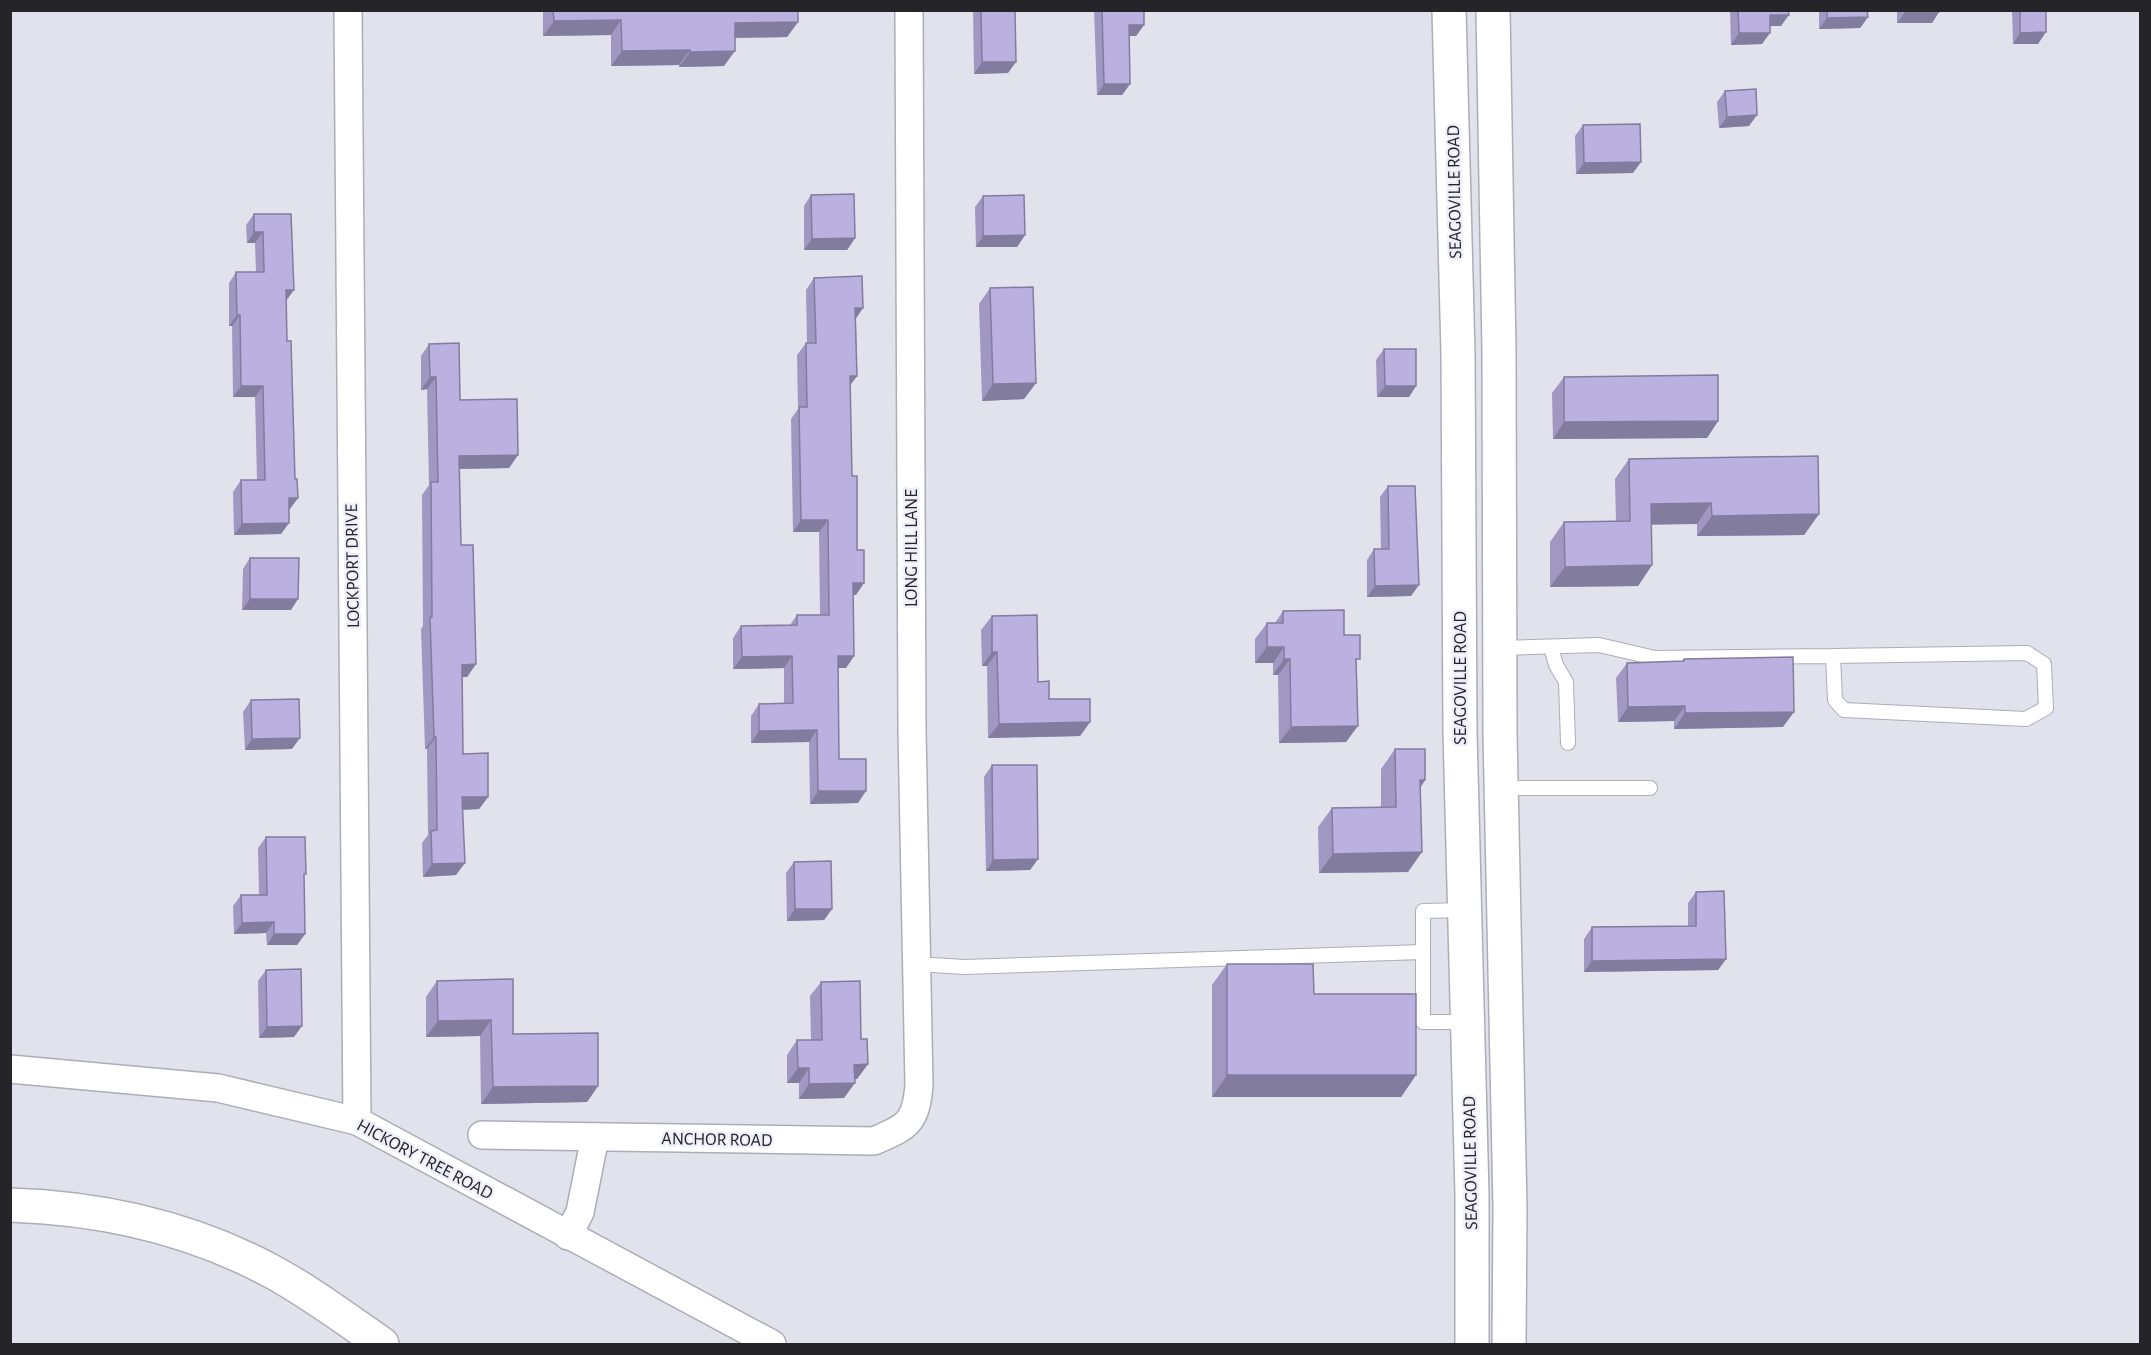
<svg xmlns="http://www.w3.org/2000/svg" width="2151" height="1355" viewBox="0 0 2151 1355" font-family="'Alegreya Sans',sans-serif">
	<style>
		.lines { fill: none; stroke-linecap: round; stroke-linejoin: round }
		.service-casing { stroke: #acadb7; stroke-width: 16 }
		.minor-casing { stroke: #acadb7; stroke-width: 30 }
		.secondary-casing { stroke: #acadb7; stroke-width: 36 }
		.motorway-casing { stroke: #acadb7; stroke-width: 36 }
		.service { stroke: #fff; stroke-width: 14 }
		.minor { stroke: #fff; stroke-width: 27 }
		.secondary { stroke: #fff; stroke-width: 33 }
		.motorway { stroke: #fff; stroke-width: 33 }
		.wall { fill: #a098c2 }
		.shaded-wall { fill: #827c9e }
		.building { fill: #bab1e1; stroke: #827c9e; stroke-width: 1.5 }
		.labels { text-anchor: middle; stroke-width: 5; stroke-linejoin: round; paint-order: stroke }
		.street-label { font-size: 18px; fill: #252529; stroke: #efeffb }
	</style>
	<rect width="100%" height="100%" fill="#e2e2ed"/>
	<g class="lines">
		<g class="service-casing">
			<g id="service">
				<path d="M 1551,647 L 1556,665 L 1566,682 L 1568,743"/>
				<path d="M 1500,648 L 1599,645 L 1655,658 L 1833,656 L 1835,700 L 1844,710 L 2026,719 L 2046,708 L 2044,664 L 2027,653 L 1833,656"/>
				<path d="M 1501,788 L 1650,788"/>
				<path d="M 1423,952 L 1423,911 L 1465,910"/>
				<path d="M 917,964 L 964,967 L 1423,952 L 1423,1022 L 1467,1022"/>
			</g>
		</g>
		<g class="minor-casing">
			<g id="minor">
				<path d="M 348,10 L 357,1121"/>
				<path d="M 10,1069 L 218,1088 L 357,1121 L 772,1344"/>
				<path d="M 482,1135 L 874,1141 C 906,1127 916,1124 919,1085 L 912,730 L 909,10"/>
				<path d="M 568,1236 L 580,1212 L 595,1137"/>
			</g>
		</g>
		<g class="secondary-casing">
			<g id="secondary">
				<path d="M 1449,10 L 1458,353 L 1460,732 L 1472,1195 L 1472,1344"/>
				<path d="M 1493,10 L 1499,351 L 1500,733 L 1510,1207 L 1509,1344"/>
			</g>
		</g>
		<g class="motorway-casing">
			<path id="motorway" d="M 10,1205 C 101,1208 191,1228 271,1271 C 310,1292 346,1319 382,1344"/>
		</g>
		<use href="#service" class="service"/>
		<use href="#minor" class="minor"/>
		<use href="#secondary" class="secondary"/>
		<use href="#motorway" class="motorway"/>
	</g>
	<g class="wall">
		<path d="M 543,10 L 798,10 L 798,22 L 787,37 L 735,38 L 724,66 L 679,67 L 679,65 L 611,66 L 611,35 L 543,36 Z"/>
		<path d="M 973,10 L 1015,10 L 1008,73 L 974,74 Z"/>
		<path d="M 1094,10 L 1144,10 L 1144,25 L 1136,36 L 1129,36 L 1130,84 L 1122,95 L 1097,95 Z"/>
		<path d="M 1730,10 L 1788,10 L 1781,26 L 1770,26 L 1762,44 L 1731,45 Z"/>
		<path d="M 1819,10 L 1867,10 L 1868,17 L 1860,28 L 1819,29 Z"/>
		<path d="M 1897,10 L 1939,10 L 1939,12 L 1932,23 L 1897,23 Z"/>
		<path d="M 2012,10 L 2046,10 L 2038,44 L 2013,44 Z"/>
		<path d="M 1725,91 L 1749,126 L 1719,128 L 1717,102 Z"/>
		<path d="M 1583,125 L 1633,173 L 1576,174 L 1575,136 Z"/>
		<path d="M 811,195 L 855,238 L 847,250 L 804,250 L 804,206 Z"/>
		<path d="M 983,196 L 1025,235 L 1017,247 L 976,247 L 975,207 Z"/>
		<path d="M 254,214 L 291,214 L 286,300 L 287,341 L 295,479 L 298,498 L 289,509 L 281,534 L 234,535 L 233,492 L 241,480 L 257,480 L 255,397 L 233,397 L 232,326 L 229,326 L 229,283 L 236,272 L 256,272 L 255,243 L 247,243 L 246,225 Z"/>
		<path d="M 814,278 L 856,319 L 857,376 L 850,385 L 852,476 L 856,595 L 853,595 L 854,656 L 846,668 L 838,668 L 839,759 L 858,803 L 810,804 L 809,742 L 751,743 L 751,716 L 759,704 L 784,703 L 784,668 L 733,669 L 733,638 L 741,626 L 790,625 L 797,615 L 820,615 L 819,532 L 793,532 L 791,419 L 798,409 L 797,355 L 806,343 L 807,343 L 806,290 Z"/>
		<path d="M 990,288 L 1036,383 L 1024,399 L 982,401 L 979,304 Z"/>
		<path d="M 429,344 L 460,400 L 518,455 L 509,468 L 460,469 L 461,545 L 476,664 L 467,677 L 462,677 L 463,754 L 488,797 L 479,809 L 462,810 L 456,875 L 423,877 L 422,843 L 428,835 L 427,749 L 425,749 L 421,629 L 423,626 L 422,495 L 429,485 L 427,389 L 421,390 L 421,356 Z"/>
		<path d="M 1384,349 L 1416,386 L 1409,397 L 1377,397 L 1376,360 Z"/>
		<path d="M 1564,377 L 1718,421 L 1707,438 L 1553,439 L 1552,393 Z"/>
		<path d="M 1629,459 L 1819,514 L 1804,535 L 1697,536 L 1697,524 L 1651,524 L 1652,565 L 1638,586 L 1550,587 L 1550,542 L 1564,522 L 1616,521 L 1615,479 Z"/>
		<path d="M 1388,486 L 1411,596 L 1367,597 L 1367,560 L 1374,549 L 1381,549 L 1380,497 Z"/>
		<path d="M 250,558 L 291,610 L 242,610 L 243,569 Z"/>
		<path d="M 1283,611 L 1344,635 L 1357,663 L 1346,742 L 1279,743 L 1278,675 L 1273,675 L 1273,663 L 1255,663 L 1255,639 L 1267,623 L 1275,623 Z"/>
		<path d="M 992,616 L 1038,682 L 1049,699 L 1090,722 L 1080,736 L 988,738 L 987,666 L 982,666 L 981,630 Z"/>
		<path d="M 1684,659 L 1783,727 L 1674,729 L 1674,721 L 1618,722 L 1616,678 L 1627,663 L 1682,661 Z"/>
		<path d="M 251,700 L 292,749 L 245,750 L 243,712 Z"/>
		<path d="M 1395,749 L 1425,780 L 1421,787 L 1408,872 L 1319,873 L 1318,827 L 1332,808 L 1381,807 L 1381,769 Z"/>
		<path d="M 992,765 L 1038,859 L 1030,870 L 986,871 L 984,777 Z"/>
		<path d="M 266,837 L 304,877 L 305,934 L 297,945 L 267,945 L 266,933 L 234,934 L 233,906 L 241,895 L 259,895 L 258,848 Z"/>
		<path d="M 794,862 L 832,909 L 824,920 L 787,921 L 786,873 Z"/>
		<path d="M 1696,892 L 1726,959 L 1718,970 L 1584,972 L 1584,939 L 1592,927 L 1688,926 L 1688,903 Z"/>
		<path d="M 1227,964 L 1314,994 L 1416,1075 L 1401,1097 L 1212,1097 L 1212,985 Z"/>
		<path d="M 266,970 L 294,1037 L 259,1038 L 258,981 Z"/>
		<path d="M 437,981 L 513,1034 L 598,1086 L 587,1102 L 481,1104 L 480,1036 L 426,1037 L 426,997 Z"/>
		<path d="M 821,982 L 861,1039 L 868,1064 L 857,1079 L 855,1079 L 844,1098 L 799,1099 L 799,1083 L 787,1083 L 787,1055 L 797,1040 L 811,1040 L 810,996 Z"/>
	</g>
	<g class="shaded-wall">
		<path d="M 1905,12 L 1939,12 L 1932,23 L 1897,23 Z"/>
		<path d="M 1770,15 L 1789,15 L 1781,26 L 1762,26 Z"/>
		<path d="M 1868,17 L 1860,28 L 1819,29 L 1827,18 Z"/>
		<path d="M 621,20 L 611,35 L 543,36 L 554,21 Z"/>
		<path d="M 798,22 L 787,37 L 724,38 L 735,23 Z"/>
		<path d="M 1129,25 L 1144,25 L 1136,36 L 1121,36 Z"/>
		<path d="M 2046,32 L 2038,44 L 2013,44 L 2020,33 Z"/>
		<path d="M 1739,33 L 1770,33 L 1762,44 L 1731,45 Z"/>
		<path d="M 690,50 L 679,65 L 611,66 L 622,51 Z"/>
		<path d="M 735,51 L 724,66 L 679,67 L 690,52 Z"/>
		<path d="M 982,62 L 1016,62 L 1008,73 L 974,74 Z"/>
		<path d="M 1104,84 L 1130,84 L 1122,95 L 1097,95 Z"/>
		<path d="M 1757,115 L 1749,126 L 1719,128 L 1727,117 Z"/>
		<path d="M 1641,162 L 1633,173 L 1576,174 L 1584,163 Z"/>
		<path d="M 254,232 L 263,232 L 255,243 L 247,243 Z"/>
		<path d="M 1025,235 L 1017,247 L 976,247 L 983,236 Z"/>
		<path d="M 855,238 L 847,250 L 804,250 L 812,239 Z"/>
		<path d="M 286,290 L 294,290 L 286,301 Z"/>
		<path d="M 855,308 L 863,308 L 855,320 Z"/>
		<path d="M 237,315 L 240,315 L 232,326 L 229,326 Z"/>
		<path d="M 850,376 L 857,376 L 848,388 Z"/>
		<path d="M 430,377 L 436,377 L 427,389 L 421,390 Z"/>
		<path d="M 1036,383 L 1024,399 L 982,401 L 993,384 Z"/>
		<path d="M 241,386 L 263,386 L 255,397 L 233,397 Z"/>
		<path d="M 1385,386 L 1416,386 L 1409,397 L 1377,397 Z"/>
		<path d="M 1718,421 L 1707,438 L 1553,439 L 1564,422 Z"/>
		<path d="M 518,455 L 509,468 L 451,469 L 459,456 Z"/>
		<path d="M 289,498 L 298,498 L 290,509 L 281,509 Z"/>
		<path d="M 1711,503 L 1697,524 L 1637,525 L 1651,504 Z"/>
		<path d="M 1819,514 L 1804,535 L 1697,536 L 1712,516 Z"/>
		<path d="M 801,520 L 828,520 L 819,532 L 793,532 Z"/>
		<path d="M 289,523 L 281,534 L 234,535 L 242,524 Z"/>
		<path d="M 1652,565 L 1638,586 L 1550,587 L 1565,567 Z"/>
		<path d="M 853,583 L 864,583 L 856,595 L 845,595 Z"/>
		<path d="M 1419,585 L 1411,596 L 1367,597 L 1375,586 Z"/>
		<path d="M 250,599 L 298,599 L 291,610 L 242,610 Z"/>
		<path d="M 1267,647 L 1284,647 L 1273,663 L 1255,663 Z"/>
		<path d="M 992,652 L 997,652 L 987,666 L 982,666 Z"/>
		<path d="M 792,656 L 784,668 L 733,669 L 742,657 Z"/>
		<path d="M 838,656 L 854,656 L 846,668 L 830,668 Z"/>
		<path d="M 1284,659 L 1290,659 L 1278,675 L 1273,675 Z"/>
		<path d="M 476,664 L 467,677 L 453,677 L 462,665 Z"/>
		<path d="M 1685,706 L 1674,721 L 1618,722 L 1628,707 Z"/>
		<path d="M 1794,712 L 1783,727 L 1674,729 L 1685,713 Z"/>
		<path d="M 1090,722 L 1080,736 L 988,738 L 999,724 Z"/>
		<path d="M 1358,726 L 1346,742 L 1279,743 L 1291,727 Z"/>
		<path d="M 817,730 L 809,742 L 751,743 L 759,731 Z"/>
		<path d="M 434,737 L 436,737 L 427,749 L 425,749 Z"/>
		<path d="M 300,738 L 292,749 L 245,750 L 252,739 Z"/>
		<path d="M 1420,780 L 1425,780 L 1412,800 Z"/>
		<path d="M 818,791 L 866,791 L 858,803 L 810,804 Z"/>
		<path d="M 462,797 L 488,797 L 479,809 L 453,810 Z"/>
		<path d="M 1422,852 L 1408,872 L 1319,873 L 1333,854 Z"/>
		<path d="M 1038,859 L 1030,870 L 986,871 L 993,860 Z"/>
		<path d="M 465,863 L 456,875 L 423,877 L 432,864 Z"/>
		<path d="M 795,909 L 832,909 L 824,920 L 787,921 Z"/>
		<path d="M 274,922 L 266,933 L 234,934 L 242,923 Z"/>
		<path d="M 274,934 L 305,934 L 297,945 L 267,945 Z"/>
		<path d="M 1726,959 L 1718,970 L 1584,972 L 1592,961 Z"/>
		<path d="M 491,1020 L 480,1036 L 426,1037 L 438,1021 Z"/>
		<path d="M 302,1026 L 294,1037 L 259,1038 L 267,1027 Z"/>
		<path d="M 868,1064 L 857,1079 L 844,1079 L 854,1065 Z"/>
		<path d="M 798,1068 L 809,1068 L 799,1083 L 787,1083 Z"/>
		<path d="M 1227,1075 L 1416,1075 L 1401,1097 L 1212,1097 Z"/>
		<path d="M 855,1083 L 844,1098 L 799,1099 L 809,1084 Z"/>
		<path d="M 598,1086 L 587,1102 L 481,1104 L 493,1087 Z"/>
	</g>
	<g class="building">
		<path d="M 553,10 L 798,10 L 798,22 L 735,23 L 735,51 L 690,52 L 690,50 L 622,51 L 621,20 L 554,21 Z"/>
		<path d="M 981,10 L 1015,10 L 1016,62 L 982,62 Z"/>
		<path d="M 1102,10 L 1144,10 L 1144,25 L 1129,25 L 1130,84 L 1104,84 Z"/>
		<path d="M 1738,10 L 1788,10 L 1789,15 L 1770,15 L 1770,33 L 1739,33 Z"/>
		<path d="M 1827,10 L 1867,10 L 1868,17 L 1827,18 Z"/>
		<rect x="1905" y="10" width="34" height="2"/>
		<path d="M 2020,10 L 2046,10 L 2046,32 L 2020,33 Z"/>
		<path d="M 1756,89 L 1757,115 L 1727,117 L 1725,91 Z"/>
		<path d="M 1640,124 L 1641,162 L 1584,163 L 1583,125 Z"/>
		<path d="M 854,194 L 855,238 L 812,239 L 811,195 Z"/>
		<path d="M 1024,195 L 1025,235 L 983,236 L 983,196 Z"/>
		<path d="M 254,214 L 291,214 L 294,290 L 286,290 L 287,341 L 291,341 L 295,479 L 297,479 L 298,498 L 289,498 L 289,523 L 242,524 L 241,480 L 265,480 L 263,386 L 241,386 L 240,315 L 237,315 L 236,272 L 264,272 L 263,232 L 254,232 Z"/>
		<path d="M 862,276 L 863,308 L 855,308 L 857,376 L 850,376 L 852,476 L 857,476 L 857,550 L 864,550 L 864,583 L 853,583 L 854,656 L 838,656 L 839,759 L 866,759 L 866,791 L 818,791 L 817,730 L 759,731 L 759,704 L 793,703 L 792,656 L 742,657 L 741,626 L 797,625 L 797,615 L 829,615 L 828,520 L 801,520 L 799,407 L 807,407 L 806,343 L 816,343 L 814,278 Z"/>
		<path d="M 1033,287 L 1036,383 L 993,384 L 990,288 Z"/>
		<path d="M 459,343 L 460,400 L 517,399 L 518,455 L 459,456 L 461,545 L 473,545 L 476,664 L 462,665 L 463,754 L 488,753 L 488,797 L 462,797 L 465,863 L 432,864 L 431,831 L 437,830 L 436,737 L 434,737 L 430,617 L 432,617 L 431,482 L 438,482 L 436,377 L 430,377 L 429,344 Z"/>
		<path d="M 1384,349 L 1416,349 L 1416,386 L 1385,386 Z"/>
		<path d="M 1718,375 L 1718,421 L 1564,422 L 1564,377 Z"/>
		<path d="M 1818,456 L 1819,514 L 1712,516 L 1711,503 L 1651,504 L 1652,565 L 1565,567 L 1564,522 L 1630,521 L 1629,459 Z"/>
		<path d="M 1388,486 L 1415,486 L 1419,585 L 1375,586 L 1374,549 L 1389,549 Z"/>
		<path d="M 250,558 L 299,558 L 298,599 L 250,599 Z"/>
		<path d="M 1344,610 L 1344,635 L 1360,635 L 1360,659 L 1356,659 L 1358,726 L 1291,727 L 1290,659 L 1284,659 L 1284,647 L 1267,647 L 1267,623 L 1283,623 L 1283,611 Z"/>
		<path d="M 1037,615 L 1038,682 L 1049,681 L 1049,699 L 1090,699 L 1090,722 L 999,724 L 997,652 L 992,652 L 992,616 Z"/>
		<path d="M 1793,657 L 1794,712 L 1685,713 L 1685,706 L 1628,707 L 1627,663 L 1684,661 L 1684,659 Z"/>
		<path d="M 299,699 L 300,738 L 252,739 L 251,700 Z"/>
		<path d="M 1395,749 L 1425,749 L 1425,780 L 1420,780 L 1422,852 L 1333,854 L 1332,808 L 1396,807 Z"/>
		<path d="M 992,765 L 1037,765 L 1038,859 L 993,860 Z"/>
		<path d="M 266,837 L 305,837 L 306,874 L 304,874 L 305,934 L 274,934 L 274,922 L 242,923 L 241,895 L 267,895 Z"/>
		<path d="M 831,861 L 832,909 L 795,909 L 794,862 Z"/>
		<path d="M 1724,891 L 1726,959 L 1592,961 L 1592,927 L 1696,926 L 1696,892 Z"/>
		<path d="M 1227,964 L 1313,964 L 1314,994 L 1416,994 L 1416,1075 L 1227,1075 Z"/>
		<path d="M 301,969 L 302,1026 L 267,1027 L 266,970 Z"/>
		<path d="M 513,979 L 513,1034 L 598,1033 L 598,1086 L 493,1087 L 491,1020 L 438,1021 L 437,981 Z"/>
		<path d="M 860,981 L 861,1039 L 867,1039 L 868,1064 L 854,1065 L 855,1083 L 809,1084 L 809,1068 L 798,1068 L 797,1040 L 822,1040 L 821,982 Z"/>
	</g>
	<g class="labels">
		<g class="street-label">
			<text transform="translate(1454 192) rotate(-91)" y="6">SEAGOVILLE ROAD</text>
			<text transform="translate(911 548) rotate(-90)" y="6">LONG HILL LANE</text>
			<text transform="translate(352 566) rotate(-91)" y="6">LOCKPORT DRIVE</text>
			<text transform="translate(1460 678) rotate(-90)" y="6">SEAGOVILLE ROAD</text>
			<text transform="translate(717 1139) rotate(1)" y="6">ANCHOR ROAD</text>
			<text transform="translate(425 1159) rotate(28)" y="6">HICKORY TREE ROAD</text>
			<text transform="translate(1470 1163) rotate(-91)" y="6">SEAGOVILLE ROAD</text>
		</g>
	</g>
	<rect width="2151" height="1355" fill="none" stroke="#252529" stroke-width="24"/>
</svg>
